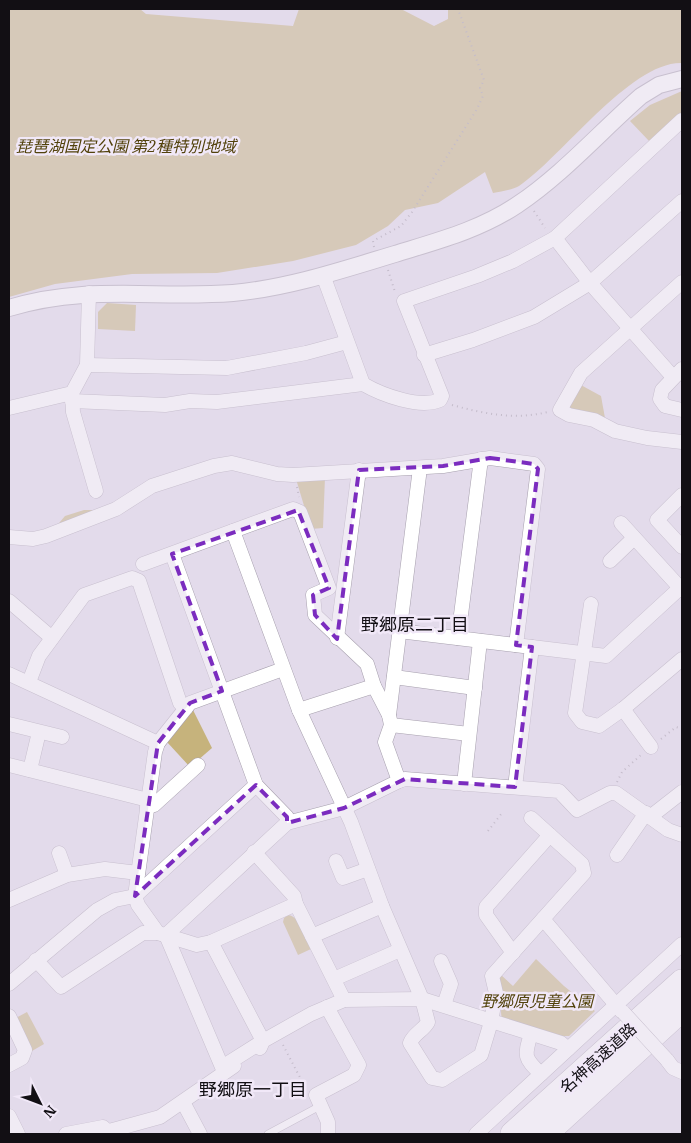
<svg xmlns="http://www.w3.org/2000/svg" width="691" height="1143" viewBox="0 0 691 1143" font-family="'IBM Plex Serif','Noto Sans JP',serif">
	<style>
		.green { fill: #c6b37c }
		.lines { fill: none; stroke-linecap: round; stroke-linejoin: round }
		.service-casing { stroke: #a7a0ae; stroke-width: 8 }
		.minor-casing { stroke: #a7a0ae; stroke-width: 15 }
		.tertiary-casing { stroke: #a7a0ae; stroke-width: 18 }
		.motorway-casing { stroke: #a7a0ae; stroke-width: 26 }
		.path { stroke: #9d97a3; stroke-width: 2; stroke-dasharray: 1 4; stroke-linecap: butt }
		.service { stroke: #fff; stroke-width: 7 }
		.minor { stroke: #fff; stroke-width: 14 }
		.tertiary { stroke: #fff; stroke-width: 16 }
		.motorway { stroke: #fff; stroke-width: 25 }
		.minor-bridge-casing { stroke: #a7a0ae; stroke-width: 15; stroke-linecap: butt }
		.minor-bridge { stroke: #fff; stroke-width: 14 }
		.marked { fill: none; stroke: #7b2cbf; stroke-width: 4; stroke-dasharray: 10 6; stroke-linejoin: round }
		.labels { text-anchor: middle; stroke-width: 5; stroke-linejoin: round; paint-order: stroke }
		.park-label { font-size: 16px; font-style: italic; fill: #52420b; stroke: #f1e8f8 }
		.street-label { font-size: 16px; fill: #120f14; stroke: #f1e8f8 }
		.neighbourhood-label { font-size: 18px; fill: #120f14; stroke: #f1e8f8 }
	</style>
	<rect width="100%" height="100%" fill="#e3dbeb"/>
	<g class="green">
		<path d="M 9,9 L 140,9 L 146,14 L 293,26 L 299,9 L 401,9 L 434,26 L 448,19 L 448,9 L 682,9 L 682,63 C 631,61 561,158 519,186 C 512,190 501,191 493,193 L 485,172 L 438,203 L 405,210 L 388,226 L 356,245 L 293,261 L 217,273 L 132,274 L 55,284 L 9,297 Z"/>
		<path d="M 682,91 L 682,112 L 650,142 L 630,121 L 650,105 Z"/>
		<path d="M 107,303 L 136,305 L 135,331 L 98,329 L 98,312 Z"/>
		<path d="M 579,384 L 601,396 L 605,418 L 566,409 Z"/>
		<path d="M 325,477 L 323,528 L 311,529 L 296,479 Z"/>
		<path d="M 84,510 L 101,510 L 54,529 L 65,516 Z"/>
		<path d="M 192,708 L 212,748 L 190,767 L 167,742 Z"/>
		<path d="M 288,915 C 301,917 306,938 311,949 L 298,955 L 283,922 L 284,918 Z"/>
		<path d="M 536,959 L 564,986 L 595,1011 L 569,1036 L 556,1036 L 502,1018 C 499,1009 504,1003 503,994 C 502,985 498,984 500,974 L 513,986 Z"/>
		<path d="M 27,1012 L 44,1044 L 32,1051 L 14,1019 Z"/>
	</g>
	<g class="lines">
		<g class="service-casing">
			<path id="service" d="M 268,1134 L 320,1106"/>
		</g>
		<g class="minor-casing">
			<g id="minor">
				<path d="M 555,238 L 590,283 L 673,377"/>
				<path d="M 682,282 L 581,373 L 560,410 L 569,415 L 594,420 L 615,431 L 647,438 L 682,442"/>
				<path d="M 424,355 L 473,340 L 534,317 L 590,283 L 682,201"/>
				<path d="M 87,365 L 227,368 L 306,353 L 347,342"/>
				<path d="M 682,369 L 662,390 L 660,399 L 665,406 L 682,410"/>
				<path d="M 363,384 C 382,395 420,409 440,400 L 442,396 L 404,301 L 477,276 L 513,261 L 555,238 L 682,120"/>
				<path d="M 72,393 L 73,412 L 96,491"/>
				<path d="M 72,401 L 165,405 L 190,401 L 217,402 L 363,384 L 323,275"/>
				<path d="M 9,408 L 72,393 L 87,365 L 89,293"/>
				<path d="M 682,495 L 657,520 L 682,547"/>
				<path d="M 621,523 L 682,590"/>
				<path d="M 233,531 L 299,710 L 351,822 L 382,906 L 422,999 L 428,1022 C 423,1031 414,1033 410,1043 L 432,1078 L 442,1080 L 481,1055 L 491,1022 L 496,993 L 492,976 L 584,873 L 582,864 L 531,818"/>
				<path d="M 9,537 L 33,539 L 46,536 L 116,509 L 152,486 L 214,466 L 232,463 L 277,474 L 293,475 L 443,466 L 490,458 L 534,464 L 538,469 L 516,645"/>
				<path d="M 172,554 L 256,785 L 287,817 L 287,823"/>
				<path d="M 610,561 L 634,538"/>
				<path d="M 143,564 L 293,509 L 300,512 L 329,588 L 313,595 L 315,615 L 367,664 L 374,686 L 389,715"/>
				<path d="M 9,601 L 52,638"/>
				<path d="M 591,604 L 575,713 L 582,722 L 599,726 L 623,709 L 682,659"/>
				<path d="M 399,631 L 606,656 L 680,588"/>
				<path d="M 337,638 L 359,470"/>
				<path d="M 458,638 L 481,459"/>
				<path d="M 283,669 L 190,703 L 158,743 L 155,752 L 135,896 L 138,905 L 158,933 L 197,945 L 211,942 L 296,904"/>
				<path d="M 9,674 L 158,743"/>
				<path d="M 394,677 L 475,688"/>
				<path d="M 29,682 L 39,656 L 84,595 L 132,578 L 139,581 L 180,703 L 186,708"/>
				<path d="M 623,709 L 651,747"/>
				<path d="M 299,710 L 374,686"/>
				<path d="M 9,724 L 62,737"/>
				<path d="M 391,725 L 469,734"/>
				<path d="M 9,765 L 148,800"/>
				<path d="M 30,770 L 39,732"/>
				<path d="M 399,781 L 385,742 L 391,725 L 389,715 L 420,468"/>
				<path d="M 464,784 L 480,641"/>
				<path d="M 515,787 L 532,647"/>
				<path d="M 147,807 L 154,805 L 198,765"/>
				<path d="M 650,817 L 682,792"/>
				<path d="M 254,852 L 294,896 L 296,904 L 344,1000"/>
				<path d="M 59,853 L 67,875"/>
				<path d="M 617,855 L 646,813"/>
				<path d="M 336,861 L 343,878 L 368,869"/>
				<path d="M 9,900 L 67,875 L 105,869 L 138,873"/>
				<path d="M 543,919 L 622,1012"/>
				<path d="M 312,936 L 382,906"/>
				<path d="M 211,942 L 263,1041 L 222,1067 L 166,935 L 287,823 L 344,808 L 399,781 L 405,779 L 559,791 L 577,810 L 610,793 L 616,793 L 668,830 L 682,835"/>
				<path d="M 513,953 L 486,915 L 486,907 L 550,835"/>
				<path d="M 36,960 L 61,987 L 143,933 L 158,933"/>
				<path d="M 441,961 L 451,984 L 444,1005"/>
				<path d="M 334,979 L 400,950"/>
				<path d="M 9,984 L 97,910 L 115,900 L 135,896 L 256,785"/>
				<path d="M 327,1007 L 359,1065 L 354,1075 L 316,1095 L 328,1122 L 328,1134"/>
				<path d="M 9,1016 L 25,1050 L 22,1058 L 9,1065"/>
				<path d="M 531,1034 C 524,1056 524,1058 541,1074"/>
				<path d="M 260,1048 L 263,1041 L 311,1014 L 344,1000 L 422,999 L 561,1043 L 568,1049"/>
				<path d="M 667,1060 L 673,1068 L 682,1072"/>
				<path d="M 183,1102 L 200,1134"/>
				<path d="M 9,1116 L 18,1134"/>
				<path d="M 109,1131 L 160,1117 L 234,1066"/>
				<path d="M 66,1134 L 103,1127 L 110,1134"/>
				<path d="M 476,1134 L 682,944"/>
			</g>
		</g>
		<g class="tertiary-casing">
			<path id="tertiary" d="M 9,308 C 87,284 155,299 233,293 C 288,288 342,270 395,254 C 437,241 480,230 517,205 C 562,175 600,132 641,96 L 659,85 L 682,79"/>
		</g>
		<g class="motorway-casing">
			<g id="motorway">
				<path d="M 513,1134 L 682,982"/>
				<path d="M 545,1134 L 682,1009"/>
			</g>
		</g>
		<g class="path">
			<path d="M 534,211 L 545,228"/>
			<path d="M 374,247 L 373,241 L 401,226 L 412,212 L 477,109 L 483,96 L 480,88 L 484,80 L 458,9"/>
			<path d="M 388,270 L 395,292"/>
			<path d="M 452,405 C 485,414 515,420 548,412"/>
			<path d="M 297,487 L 299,497"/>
			<path d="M 661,739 L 676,727 L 682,729"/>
			<path d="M 617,782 L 622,772 L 642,754"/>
			<path d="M 488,831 L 502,813"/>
			<path d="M 283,1045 L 306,1089"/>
		</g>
		<use href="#service" class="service"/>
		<use href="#minor" class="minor"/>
		<use href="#tertiary" class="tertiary"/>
		<use href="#motorway" class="motorway"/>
		<g class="minor-bridge-casing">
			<path id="minor-bridge" d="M 623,1012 L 667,1060"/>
		</g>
		<use href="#minor-bridge" class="minor-bridge"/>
	</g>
	<path d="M0 0H691V1143H0ZM 490,458 L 534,464 L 538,469 L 516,645 L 532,647 L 515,787 L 405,779 L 344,808 L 287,823 L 287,817 L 256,785 L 135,896 L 158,743 L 190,703 L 222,691 L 172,554 L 298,510 L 329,588 L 313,595 L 315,615 L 337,639 L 359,470 L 443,466 Z" fill="#e3dbeb" fill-opacity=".55" fill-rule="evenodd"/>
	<path class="marked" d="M 490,458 L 534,464 L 538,469 L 516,645 L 532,647 L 515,787 L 405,779 L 344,808 L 287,823 L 287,817 L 256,785 L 135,896 L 158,743 L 190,703 L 222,691 L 172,554 L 298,510 L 329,588 L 313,595 L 315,615 L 337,639 L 359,470 L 443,466 Z"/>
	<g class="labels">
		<g class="park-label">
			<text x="126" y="152">琵琶湖国定公園 第2種特別地域</text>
			<text x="537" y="1007">野郷原児童公園</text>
		</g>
		<g class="street-label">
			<text transform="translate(598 1058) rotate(-42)" y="6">名神高速道路</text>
		</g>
		<g class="neighbourhood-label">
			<text x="415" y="631">野郷原二丁目</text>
			<text x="253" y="1096">野郷原一丁目</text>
		</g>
	</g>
	<rect width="691" height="1143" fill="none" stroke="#120f14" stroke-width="20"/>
	<g transform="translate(40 1103) rotate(132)" stroke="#f1e8f8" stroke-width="4" paint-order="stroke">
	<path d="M0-4L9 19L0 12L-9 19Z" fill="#120f14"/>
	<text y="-8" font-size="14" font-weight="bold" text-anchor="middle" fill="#120f14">N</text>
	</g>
</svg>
